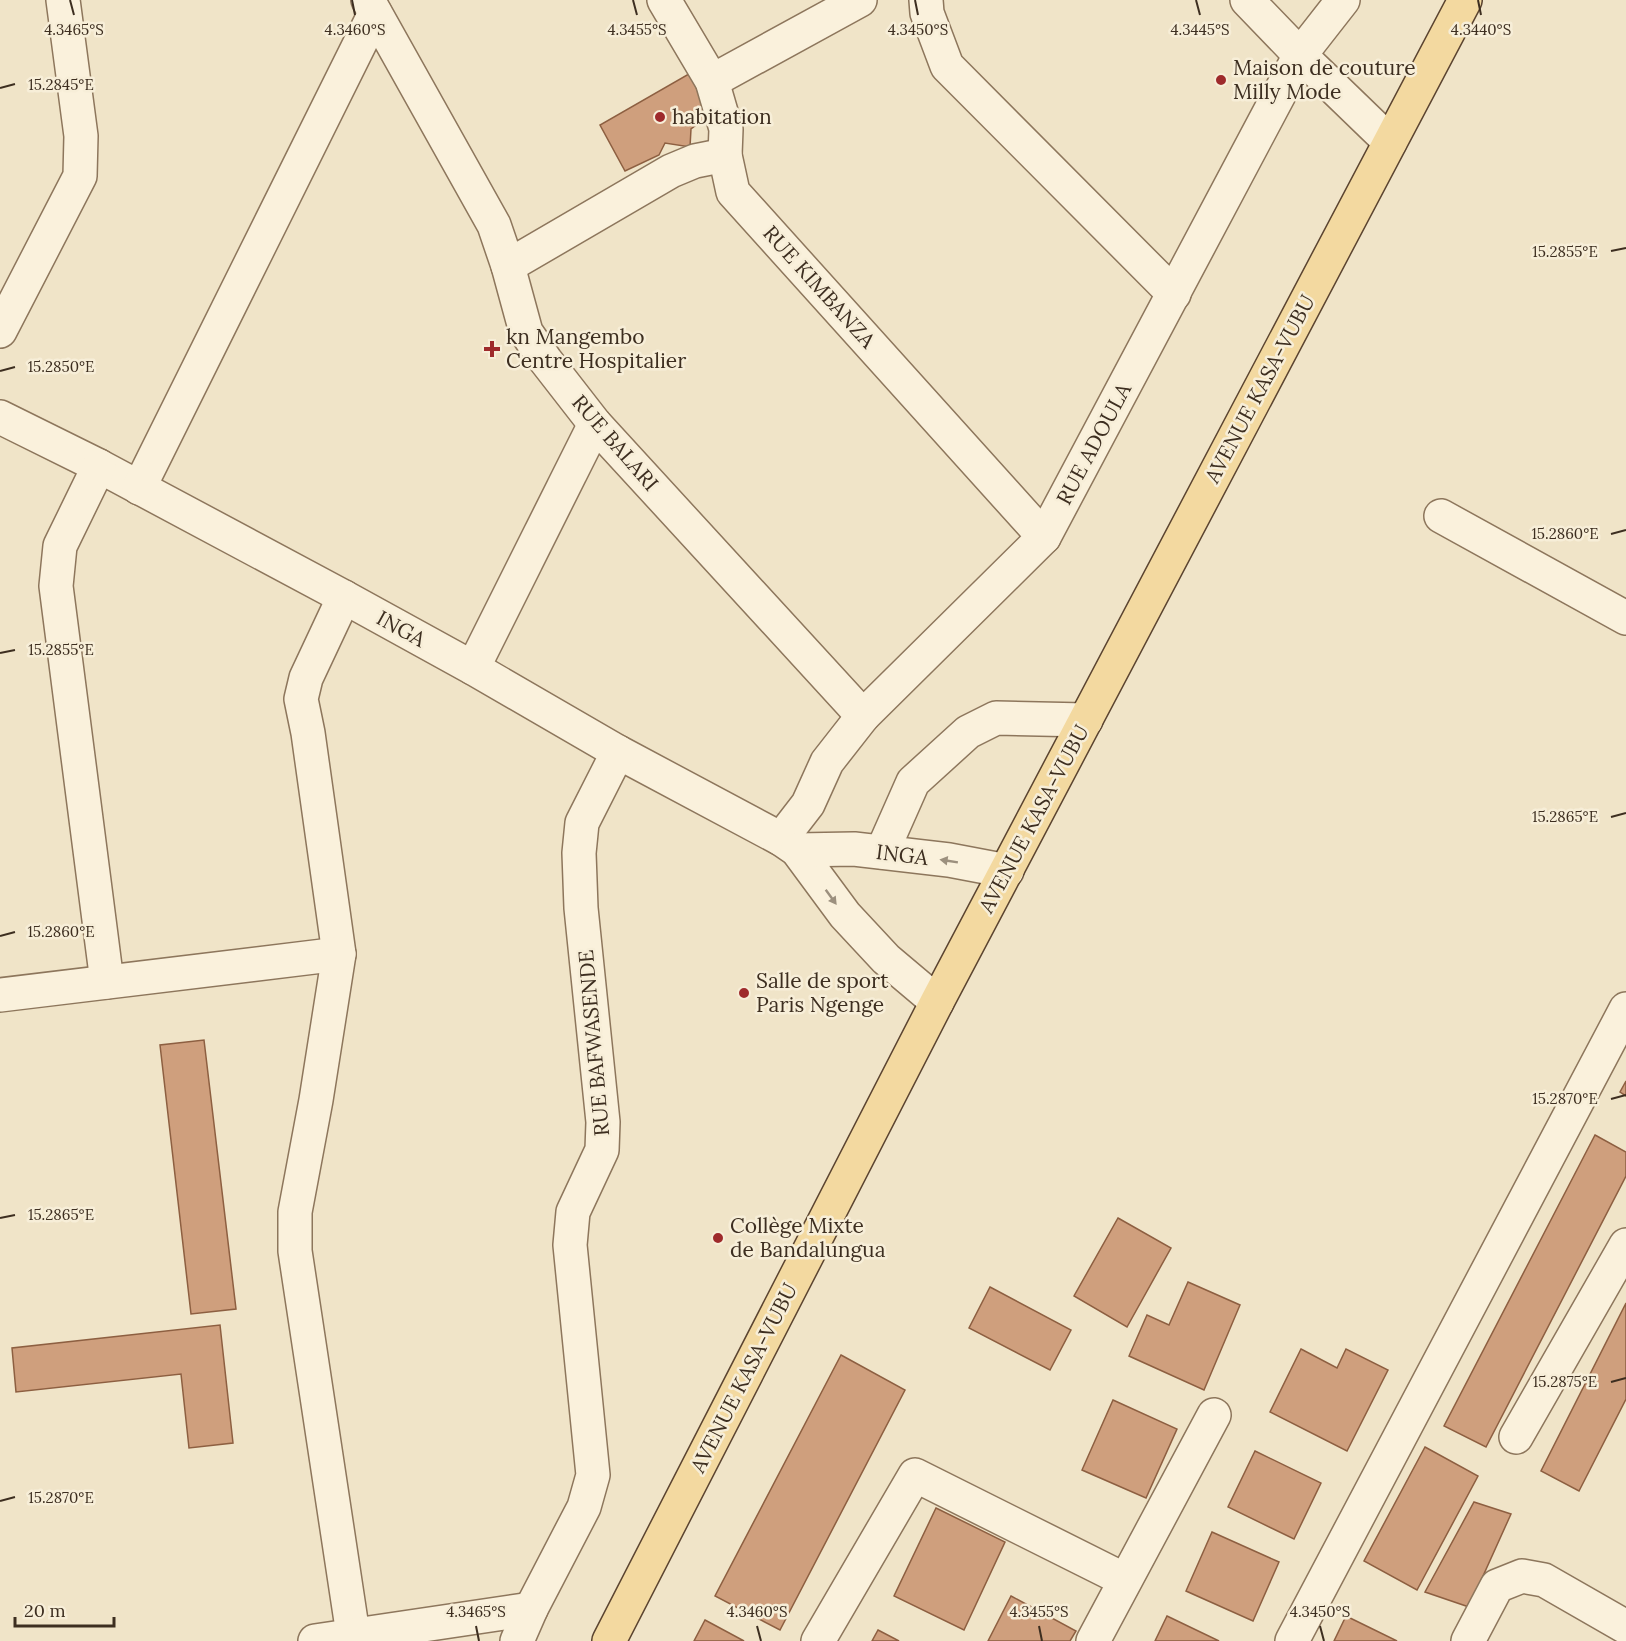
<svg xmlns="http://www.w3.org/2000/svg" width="1626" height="1641" viewBox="0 0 1626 1641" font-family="Lora,serif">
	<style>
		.building { fill: #cf9f7d; stroke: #8d5f41; stroke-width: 1.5 }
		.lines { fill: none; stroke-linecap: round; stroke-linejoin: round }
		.minor-casing { stroke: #8d765c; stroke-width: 36 }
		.major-casing { stroke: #5b4430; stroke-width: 36 }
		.minor { stroke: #faf1dc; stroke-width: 33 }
		.major { stroke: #f3d9a0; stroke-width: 33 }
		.oneway { fill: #9c907e }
		.ticks { fill: none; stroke: #3d2e20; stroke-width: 2 }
		.poi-dot { fill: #9e2a2b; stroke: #f7eed8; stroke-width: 2 }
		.labels { text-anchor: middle; stroke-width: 5; stroke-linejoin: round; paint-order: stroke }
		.poi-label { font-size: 21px; fill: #3d2e20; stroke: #f7eed8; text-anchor: start }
		.street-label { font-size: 21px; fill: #3d2e20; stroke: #f7eed8 }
		.ticks-label { font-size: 15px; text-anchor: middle; fill: #3d2e20; stroke: #f7eed8; stroke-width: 5; stroke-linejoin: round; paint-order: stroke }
	</style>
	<rect width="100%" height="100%" fill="#f0e4c8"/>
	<g class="building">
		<path d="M 694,71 L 716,110 L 691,129 L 690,147 L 665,143 L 659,155 L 625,171 L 600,125 Z"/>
		<path d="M 204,1040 L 236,1309 L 191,1314 L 160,1045 Z"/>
		<path d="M 1626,1081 L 1626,1096 L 1620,1092 Z"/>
		<path d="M 1595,1135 L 1626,1152 L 1626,1176 L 1486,1447 L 1444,1426 Z"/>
		<path d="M 1118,1218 L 1171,1248 L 1127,1327 L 1074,1296 Z"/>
		<path d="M 1188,1282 L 1240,1305 L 1204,1390 L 1129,1356 L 1147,1315 L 1169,1325 Z"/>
		<path d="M 990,1287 L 1071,1330 L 1050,1370 L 969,1328 Z"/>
		<path d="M 1626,1303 L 1626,1399 L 1579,1491 L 1541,1471 Z"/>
		<path d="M 220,1325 L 233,1443 L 189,1448 L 181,1374 L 16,1392 L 12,1348 Z"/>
		<path d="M 1301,1349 L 1337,1368 L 1346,1349 L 1388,1370 L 1347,1451 L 1270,1412 Z"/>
		<path d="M 841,1355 L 905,1390 L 780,1630 L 715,1596 Z"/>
		<path d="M 1113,1400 L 1177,1429 L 1146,1498 L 1082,1470 Z"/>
		<path d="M 1425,1447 L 1478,1476 L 1417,1590 L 1364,1561 Z"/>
		<path d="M 1255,1451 L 1321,1483 L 1294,1539 L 1228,1507 Z"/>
		<path d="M 1474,1502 L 1511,1514 L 1469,1607 L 1425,1592 Z"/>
		<path d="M 936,1508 L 1005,1542 L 964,1630 L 894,1596 Z"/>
		<path d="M 1212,1532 L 1279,1562 L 1253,1621 L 1186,1591 Z"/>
		<path d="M 1011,1596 L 1076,1631 L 1070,1641 L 988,1641 Z"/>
		<path d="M 1167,1616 L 1219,1641 L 1155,1641 Z"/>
		<path d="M 1346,1616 L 1397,1641 L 1334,1641 Z"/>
		<path d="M 705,1620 L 744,1641 L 694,1641 Z"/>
		<path d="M 878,1630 L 899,1641 L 872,1641 Z"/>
	</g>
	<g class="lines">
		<g class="minor-casing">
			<g id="minor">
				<path d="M 368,0 L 494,225 L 508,266 L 526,332 L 546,361 L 595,424 L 863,716"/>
				<path d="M 664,0 L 712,81 L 726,129 L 725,155 L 733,192 L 1044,537"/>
				<path d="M 926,0 L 927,13 L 947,66 L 1174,294"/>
				<path d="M 1247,0 L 1300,55 L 1390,142"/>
				<path d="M 712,81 L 860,0"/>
				<path d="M 508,266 L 671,171 L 695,161 L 725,155"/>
				<path d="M 0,331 L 80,176 L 81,136 L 63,0"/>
				<path d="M 0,417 L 99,466 L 344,597 L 473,668 L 618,752 L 781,839 L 797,850 L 845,915 L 886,959 L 937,1002"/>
				<path d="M 99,466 L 60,546 L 56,586 L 107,982"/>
				<path d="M 139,488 L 375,13"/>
				<path d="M 1441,516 L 1626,618"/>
				<path d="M 344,597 L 306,678 L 301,699 L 308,733 L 339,954 L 316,1100 L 295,1212 L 295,1251 L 354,1641"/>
				<path d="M 473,668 L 595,424"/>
				<path d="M 781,839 L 808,804 L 827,762 L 863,716 L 1044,537 L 1300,55 L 1343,0"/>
				<path d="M 797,850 L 854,849 L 949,860 L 1007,871"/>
				<path d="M 882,852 L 913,782 L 968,732 L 996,718 L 1086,720"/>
				<path d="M 0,995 L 339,954"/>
				<path d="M 1516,1437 L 1626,1245"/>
				<path d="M 315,1641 L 531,1609"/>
				<path d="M 517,1641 L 531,1609 L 584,1507 L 593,1475 L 570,1245 L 573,1212 L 602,1150 L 603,1122 L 581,908 L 579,853 L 582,823 L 618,752"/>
				<path d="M 818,1641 L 915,1475 L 1125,1580"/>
				<path d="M 1093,1641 L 1214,1415"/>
				<path d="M 1292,1641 L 1626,1009"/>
				<path d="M 1468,1641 L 1497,1586 L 1522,1576 L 1544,1580 L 1626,1627"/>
			</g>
		</g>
		<g class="major-casing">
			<path id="major" d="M 609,1641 L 937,1002 L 1465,0"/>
		</g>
		<use href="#minor" class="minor"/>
		<use href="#major" class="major"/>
	</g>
	<defs><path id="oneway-solid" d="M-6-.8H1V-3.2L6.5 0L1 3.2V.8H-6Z" transform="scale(1.5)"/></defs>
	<g class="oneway">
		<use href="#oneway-solid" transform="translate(949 861) rotate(-171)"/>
		<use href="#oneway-solid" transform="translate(831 897) rotate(54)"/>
	</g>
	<path class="ticks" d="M 70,0 L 74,15M 352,0 L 355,15M 633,0 L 637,15M 915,0 L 918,15M 1196,0 L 1200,15M 1478,0 L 1481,15M 0,88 L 15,84M 1611,251 L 1626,248M 0,371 L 15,367M 1611,534 L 1626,530M 0,653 L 15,650M 1611,817 L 1626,813M 0,936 L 15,932M 1611,1099 L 1626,1095M 0,1218 L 15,1215M 1611,1382 L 1626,1378M 0,1501 L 15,1497M 476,1626 L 479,1641M 757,1626 L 761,1641M 1039,1626 L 1042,1641M 1320,1626 L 1324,1641"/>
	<g class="poi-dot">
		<circle cx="1221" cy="80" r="6"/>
		<circle cx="660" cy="117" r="6"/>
		<path d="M489 340h6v6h6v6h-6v6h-6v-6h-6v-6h6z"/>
		<circle cx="744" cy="993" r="6"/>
		<circle cx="718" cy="1238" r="6"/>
	</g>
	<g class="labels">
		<g class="poi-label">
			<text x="1233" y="75">Maison de couture<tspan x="1233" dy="24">Milly Mode</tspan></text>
			<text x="672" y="124">habitation</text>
			<text x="506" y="344">kn Mangembo<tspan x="506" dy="24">Centre Hospitalier</tspan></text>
			<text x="756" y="988">Salle de sport<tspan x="756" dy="24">Paris Ngenge</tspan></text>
			<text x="730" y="1233">Collège Mixte<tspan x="730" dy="24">de Bandalungua</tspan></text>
		</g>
		<g class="street-label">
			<text transform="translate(819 287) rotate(48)" y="7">RUE KIMBANZA</text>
			<text transform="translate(1260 389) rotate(-62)" y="7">AVENUE KASA-VUBU</text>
			<text transform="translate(615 443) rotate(49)" y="7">RUE BALARI</text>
			<text transform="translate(1094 444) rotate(-62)" y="7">RUE ADOULA</text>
			<text transform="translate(401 629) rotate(29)" y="7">INGA</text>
			<text transform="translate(1034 819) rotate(-62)" y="7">AVENUE KASA-VUBU</text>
			<text transform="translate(902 855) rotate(7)" y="7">INGA</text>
			<text transform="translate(594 1043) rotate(-95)" y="7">RUE BAFWASENDE</text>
			<text transform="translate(744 1378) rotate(-63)" y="7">AVENUE KASA-VUBU</text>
		</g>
	</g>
	<g class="ticks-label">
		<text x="74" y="35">4.3465°S</text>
		<text x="355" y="35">4.3460°S</text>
		<text x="637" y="35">4.3455°S</text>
		<text x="918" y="35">4.3450°S</text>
		<text x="1200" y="35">4.3445°S</text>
		<text x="1481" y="35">4.3440°S</text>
		<text x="61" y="90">15.2845°E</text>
		<text x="1565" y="257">15.2855°E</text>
		<text x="61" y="372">15.2850°E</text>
		<text x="1565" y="539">15.2860°E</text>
		<text x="61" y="655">15.2855°E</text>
		<text x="1565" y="822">15.2865°E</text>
		<text x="61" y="937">15.2860°E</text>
		<text x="1565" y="1104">15.2870°E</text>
		<text x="61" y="1220">15.2865°E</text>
		<text x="1565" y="1387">15.2875°E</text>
		<text x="61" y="1503">15.2870°E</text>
		<text x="476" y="1617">4.3465°S</text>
		<text x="757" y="1617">4.3460°S</text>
		<text x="1039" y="1617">4.3455°S</text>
		<text x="1320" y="1617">4.3450°S</text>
	</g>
	<path d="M15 1617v9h99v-9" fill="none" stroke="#3d2e20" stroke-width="3"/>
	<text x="24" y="1617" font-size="18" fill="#3d2e20" stroke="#f7eed8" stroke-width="4.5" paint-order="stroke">20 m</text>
</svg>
